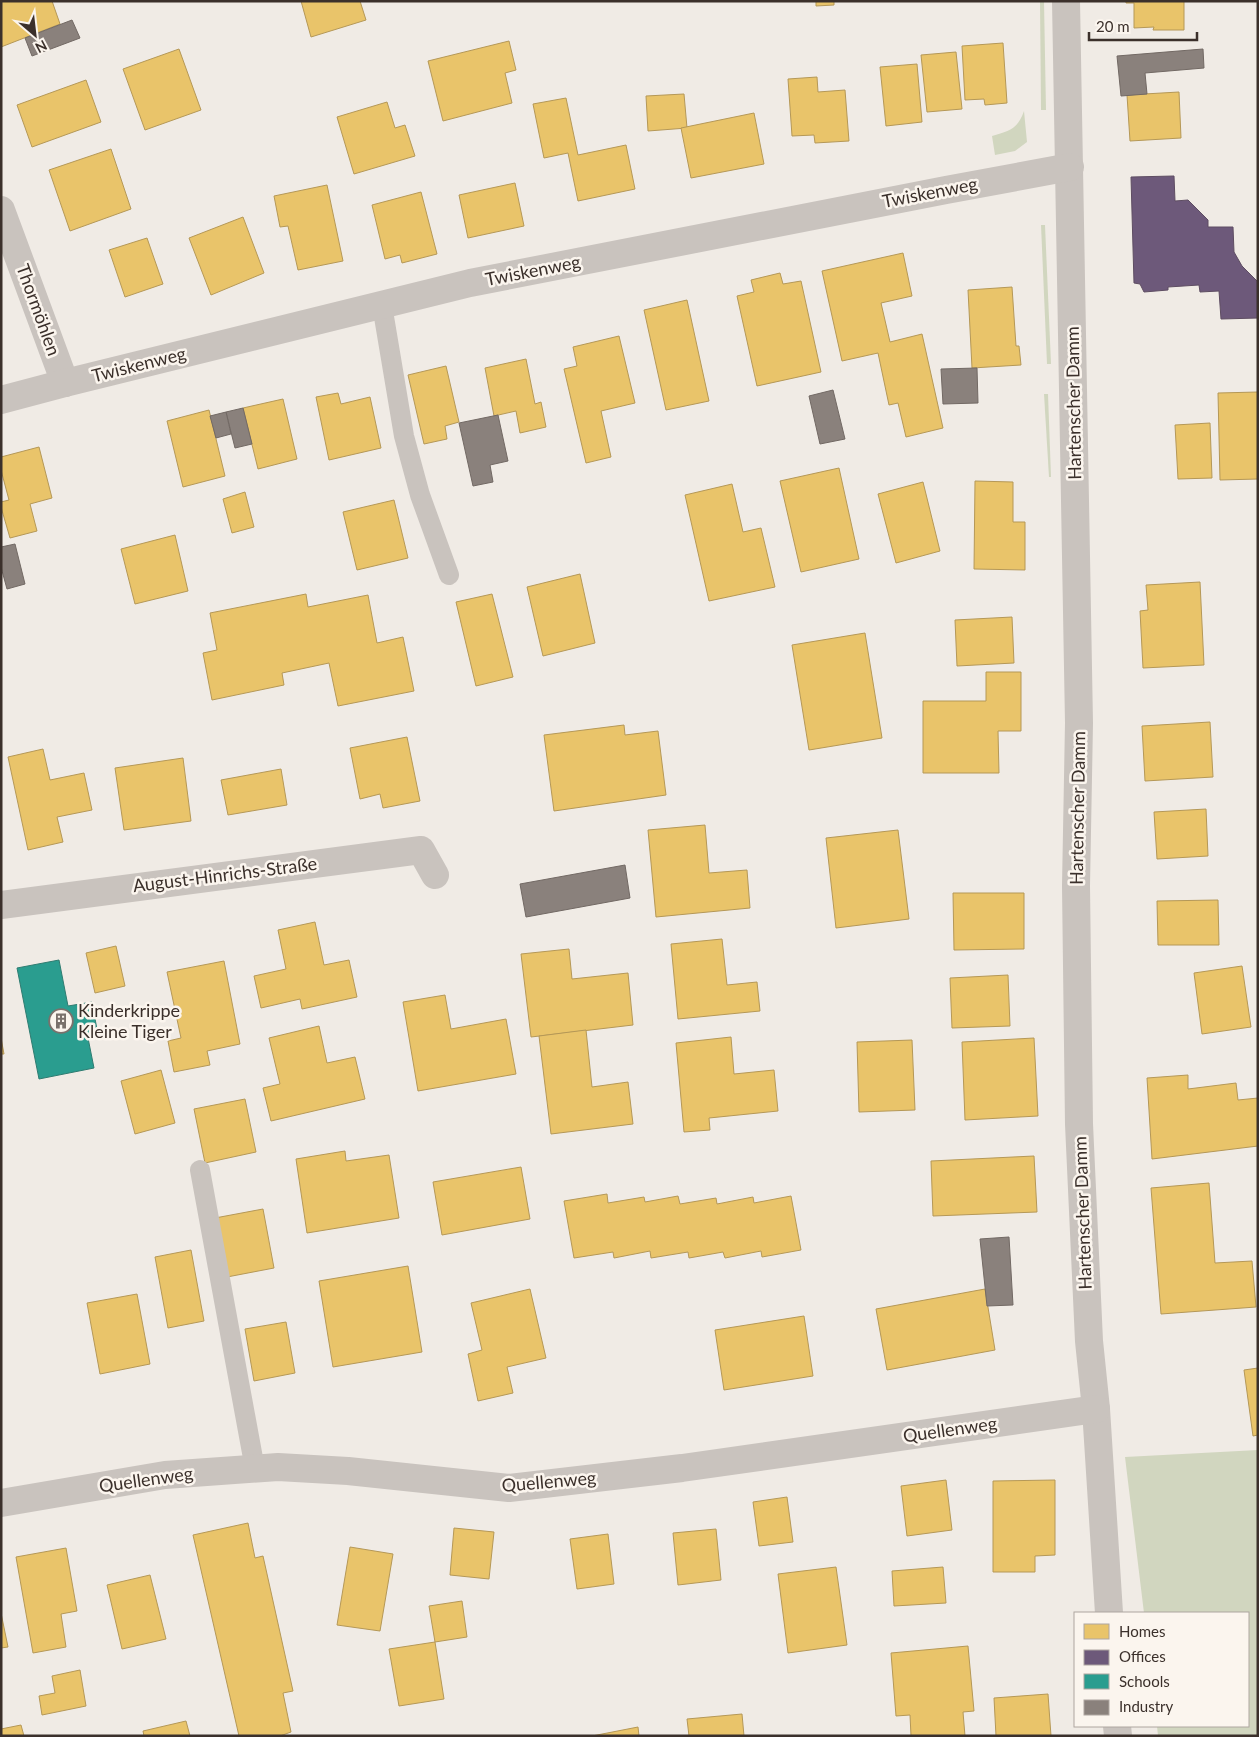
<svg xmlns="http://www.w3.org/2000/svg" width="1259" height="1737" viewBox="0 0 1259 1737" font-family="Lato,sans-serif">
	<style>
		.green { fill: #d1d6bf }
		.homes { fill: #e9c46a; stroke: #b59857 }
		.offices { fill: #6d597a; stroke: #5e4d62 }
		.schools { fill: #2a9d8f; stroke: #2f7c71 }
		.industry { fill: #8a817c; stroke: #726964 }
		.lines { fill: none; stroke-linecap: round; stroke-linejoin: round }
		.lane { stroke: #c9c3be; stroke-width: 20 }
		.street { stroke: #c9c3be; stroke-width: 28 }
		.labels { text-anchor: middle; stroke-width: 5; stroke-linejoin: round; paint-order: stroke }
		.street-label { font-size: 18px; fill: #3b302b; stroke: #fbf5ee }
		.poi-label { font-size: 18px; fill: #3b302b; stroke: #fbf5ee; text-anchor: start }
	</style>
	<rect width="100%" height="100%" fill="#f0ebe5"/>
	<g class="green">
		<path d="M 1040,1 L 1044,1 L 1046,110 L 1041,110 Z"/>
		<path d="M 1024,111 L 1027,142 L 1015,151 L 995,155 L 992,136 C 1009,131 1018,129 1024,111 Z"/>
		<path d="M 1041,225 L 1045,225 L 1051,364 L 1047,364 Z"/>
		<path d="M 1044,394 L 1048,394 L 1051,477 L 1049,477 Z"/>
		<path d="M 1258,1450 L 1258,1736 L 1158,1736 L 1157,1726 L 1248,1726 L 1248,1613 L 1144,1613 L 1125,1457 Z"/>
	</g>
	<g class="homes">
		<path d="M 1,1 L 52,1 L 60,24 L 1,47 Z"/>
		<path d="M 301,1 L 360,1 L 366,20 L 311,37 Z"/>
		<path d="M 816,1 L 834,1 L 834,5 L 816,6 Z"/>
		<path d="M 1126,1 L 1184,1 L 1184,30 L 1153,30 L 1154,27 L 1134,28 L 1134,3 L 1126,3 Z"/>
		<path d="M 509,41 L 516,70 L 505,73 L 512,103 L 443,121 L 428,61 Z"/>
		<path d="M 1003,43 L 1007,103 L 985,105 L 984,99 L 965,100 L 962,46 Z"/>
		<path d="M 179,49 L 201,110 L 145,130 L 123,69 Z"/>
		<path d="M 956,52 L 962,109 L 927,112 L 921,55 Z"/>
		<path d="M 917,64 L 922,122 L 886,126 L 880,67 Z"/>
		<path d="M 817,77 L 818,92 L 845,90 L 849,141 L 815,143 L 814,135 L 792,136 L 788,79 Z"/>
		<path d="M 86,80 L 101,122 L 32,147 L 17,105 Z"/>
		<path d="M 1179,92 L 1181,138 L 1130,141 L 1127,95 Z"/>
		<path d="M 684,94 L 687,128 L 648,131 L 646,96 Z"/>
		<path d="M 566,98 L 578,155 L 626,145 L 635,189 L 578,201 L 568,153 L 544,158 L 533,104 Z"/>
		<path d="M 387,102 L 395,128 L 405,125 L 415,156 L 354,174 L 337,117 Z"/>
		<path d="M 754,113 L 764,164 L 691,178 L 681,128 Z"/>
		<path d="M 111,149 L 131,209 L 70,231 L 49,170 Z"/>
		<path d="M 515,183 L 524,226 L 468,238 L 459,195 Z"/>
		<path d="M 327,185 L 343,261 L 298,270 L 288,226 L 280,227 L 274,196 Z"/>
		<path d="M 421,192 L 437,254 L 402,263 L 400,255 L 385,259 L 372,205 Z"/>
		<path d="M 243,217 L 264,273 L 211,295 L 189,238 Z"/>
		<path d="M 147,238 L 163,284 L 125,297 L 109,250 Z"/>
		<path d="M 903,253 L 912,296 L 881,303 L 890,342 L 922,334 L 943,428 L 906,437 L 898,403 L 889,405 L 878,353 L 842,361 L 822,271 Z"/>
		<path d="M 780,273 L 783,284 L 801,281 L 821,372 L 757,386 L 737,296 L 754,292 L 751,280 Z"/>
		<path d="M 1012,287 L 1016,346 L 1019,346 L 1021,365 L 972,368 L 968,290 Z"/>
		<path d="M 687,300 L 709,401 L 666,410 L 644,310 Z"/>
		<path d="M 619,336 L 635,403 L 601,411 L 611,457 L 586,463 L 564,369 L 577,366 L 573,347 Z"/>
		<path d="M 526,359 L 535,404 L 541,402 L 546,427 L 520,433 L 516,411 L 494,416 L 485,368 Z"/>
		<path d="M 446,366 L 459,422 L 445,426 L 447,439 L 424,444 L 408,375 Z"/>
		<path d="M 1258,392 L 1258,479 L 1220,480 L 1218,393 Z"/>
		<path d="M 338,393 L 341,404 L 370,397 L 381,448 L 329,460 L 316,397 Z"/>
		<path d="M 283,399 L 297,459 L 258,469 L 243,408 Z"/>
		<path d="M 209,410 L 225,476 L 183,487 L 167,421 Z"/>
		<path d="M 1210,423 L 1212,478 L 1178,479 L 1175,425 Z"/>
		<path d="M 39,447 L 52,498 L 30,504 L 37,531 L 10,538 L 1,507 L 1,502 L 9,500 L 1,470 L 1,457 Z"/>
		<path d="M 839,468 L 859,559 L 801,572 L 780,481 Z"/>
		<path d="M 975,481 L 1013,482 L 1013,522 L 1025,522 L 1025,570 L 974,569 Z"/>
		<path d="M 923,482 L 940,551 L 896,563 L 878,494 Z"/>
		<path d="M 732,484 L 743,532 L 761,528 L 775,587 L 709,601 L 685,495 Z"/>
		<path d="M 245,492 L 254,527 L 232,533 L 223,499 Z"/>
		<path d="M 394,500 L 408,558 L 357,570 L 343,512 Z"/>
		<path d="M 175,535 L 188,591 L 135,604 L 121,549 Z"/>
		<path d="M 580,574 L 595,643 L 543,656 L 527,587 Z"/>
		<path d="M 1200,582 L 1204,665 L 1143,668 L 1140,611 L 1148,610 L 1146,585 Z"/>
		<path d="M 306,594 L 308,607 L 368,595 L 377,643 L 403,637 L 414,691 L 338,706 L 329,663 L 282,673 L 284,685 L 212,700 L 203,653 L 217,650 L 210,613 Z"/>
		<path d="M 492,594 L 513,677 L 476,686 L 456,602 Z"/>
		<path d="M 1012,617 L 1014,663 L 957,666 L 955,620 Z"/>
		<path d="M 865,633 L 882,738 L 809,750 L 792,645 Z"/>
		<path d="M 986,672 L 1021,672 L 1021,731 L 998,731 L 999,773 L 923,773 L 923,701 L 986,701 Z"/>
		<path d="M 1210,722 L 1213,777 L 1145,781 L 1142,726 Z"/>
		<path d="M 624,725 L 625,735 L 658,731 L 666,795 L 554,811 L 544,735 Z"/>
		<path d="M 407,737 L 420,801 L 383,808 L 380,794 L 360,799 L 350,748 Z"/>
		<path d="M 43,749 L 50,780 L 84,773 L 92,810 L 57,817 L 63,842 L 28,850 L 8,757 Z"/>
		<path d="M 183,758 L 191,821 L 124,830 L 115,768 Z"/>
		<path d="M 281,769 L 287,805 L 228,815 L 221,780 Z"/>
		<path d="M 1206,809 L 1208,856 L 1157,859 L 1154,812 Z"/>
		<path d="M 705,825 L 709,873 L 747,870 L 750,908 L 656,917 L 648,830 Z"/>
		<path d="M 898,830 L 909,919 L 836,928 L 826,838 Z"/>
		<path d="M 953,893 L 1024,893 L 1024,949 L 954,950 Z"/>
		<path d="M 1218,900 L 1219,945 L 1158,945 L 1157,901 Z"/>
		<path d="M 315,922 L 324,965 L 349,960 L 357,997 L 302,1009 L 300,999 L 261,1008 L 254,976 L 286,969 L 278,930 Z"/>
		<path d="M 722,939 L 727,985 L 757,982 L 760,1011 L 678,1019 L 671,944 Z"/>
		<path d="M 116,946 L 125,986 L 95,993 L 86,953 Z"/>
		<path d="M 569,949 L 572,979 L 628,973 L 633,1025 L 531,1037 L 521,954 Z"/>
		<path d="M 224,961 L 240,1044 L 207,1051 L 210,1065 L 174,1072 L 168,1041 L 181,1038 L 167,972 Z"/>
		<path d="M 1242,966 L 1251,1027 L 1202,1034 L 1194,973 Z"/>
		<path d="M 1008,975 L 1010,1026 L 952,1028 L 950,978 Z"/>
		<path d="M 445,995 L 451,1029 L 506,1019 L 516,1074 L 418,1091 L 403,1002 Z"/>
		<path d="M 319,1026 L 327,1063 L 355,1057 L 365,1099 L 271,1121 L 263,1088 L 280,1084 L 269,1038 Z"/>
		<path d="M 586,1030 L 592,1087 L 628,1082 L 633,1124 L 551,1134 L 539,1036 Z"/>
		<path d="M 731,1037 L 734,1074 L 774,1070 L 778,1111 L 709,1118 L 710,1130 L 684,1132 L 676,1043 Z"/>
		<path d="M 1,1038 L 4,1054 L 1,1054 Z"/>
		<path d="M 1034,1038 L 1038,1116 L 965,1120 L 962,1042 Z"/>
		<path d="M 912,1040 L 915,1110 L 859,1112 L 857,1042 Z"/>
		<path d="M 161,1070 L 175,1123 L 135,1134 L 121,1081 Z"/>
		<path d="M 1188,1075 L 1188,1089 L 1236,1083 L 1238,1100 L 1258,1098 L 1258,1146 L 1152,1159 L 1147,1078 Z"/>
		<path d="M 245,1099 L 256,1152 L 205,1163 L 194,1109 Z"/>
		<path d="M 345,1151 L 346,1161 L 389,1155 L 399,1218 L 307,1233 L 296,1159 Z"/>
		<path d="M 1034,1156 L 1037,1212 L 933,1216 L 931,1161 Z"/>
		<path d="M 521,1167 L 530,1219 L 442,1235 L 433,1182 Z"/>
		<path d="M 1209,1183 L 1215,1263 L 1252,1261 L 1256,1307 L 1161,1314 L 1151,1188 Z"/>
		<path d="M 607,1194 L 608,1203 L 644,1197 L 645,1202 L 678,1196 L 680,1204 L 716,1198 L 717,1204 L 753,1197 L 754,1203 L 791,1196 L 801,1250 L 762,1257 L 761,1251 L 725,1258 L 723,1252 L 689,1258 L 688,1252 L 651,1258 L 650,1251 L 614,1258 L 613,1252 L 574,1258 L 564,1201 Z"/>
		<path d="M 263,1209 L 274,1268 L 227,1277 L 215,1218 Z"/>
		<path d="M 191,1250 L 204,1321 L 168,1328 L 155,1257 Z"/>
		<path d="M 408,1266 L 422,1352 L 333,1367 L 319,1281 Z"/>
		<path d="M 530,1289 L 546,1358 L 507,1367 L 513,1393 L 478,1401 L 468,1354 L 482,1350 L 471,1303 Z"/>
		<path d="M 985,1289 L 995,1350 L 887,1370 L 876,1309 Z"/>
		<path d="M 137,1294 L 150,1364 L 100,1374 L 87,1303 Z"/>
		<path d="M 804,1316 L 813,1376 L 724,1390 L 715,1330 Z"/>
		<path d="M 286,1322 L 295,1373 L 254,1381 L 245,1329 Z"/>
		<path d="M 1258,1368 L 1258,1435 L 1253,1436 L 1244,1370 Z"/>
		<path d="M 946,1480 L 952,1530 L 907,1536 L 901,1486 Z"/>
		<path d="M 1055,1480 L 1055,1555 L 1035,1556 L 1035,1572 L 993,1572 L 993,1481 Z"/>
		<path d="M 787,1497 L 793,1542 L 759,1546 L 753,1502 Z"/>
		<path d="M 248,1523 L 255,1558 L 263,1556 L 293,1691 L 283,1693 L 291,1732 L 280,1736 L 239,1736 L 193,1535 Z"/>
		<path d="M 454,1528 L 494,1532 L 489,1579 L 450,1575 Z"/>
		<path d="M 716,1529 L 721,1580 L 678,1585 L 673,1533 Z"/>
		<path d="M 608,1534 L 614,1584 L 577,1589 L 570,1539 Z"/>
		<path d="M 350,1547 L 393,1554 L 380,1631 L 337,1625 Z"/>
		<path d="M 66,1548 L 77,1611 L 61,1614 L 66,1647 L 33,1653 L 16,1557 Z"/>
		<path d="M 836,1567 L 847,1645 L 788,1653 L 778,1574 Z"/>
		<path d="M 943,1567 L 946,1603 L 894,1606 L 892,1571 Z"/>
		<path d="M 150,1575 L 166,1639 L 122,1649 L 107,1585 Z"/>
		<path d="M 462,1601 L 467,1637 L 435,1642 L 429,1606 Z"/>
		<path d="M 1,1613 L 8,1647 L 1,1648 Z"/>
		<path d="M 435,1642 L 444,1699 L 399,1706 L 389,1649 Z"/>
		<path d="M 968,1646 L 974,1711 L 963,1712 L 965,1736 L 911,1736 L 910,1715 L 896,1716 L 891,1653 Z"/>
		<path d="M 80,1670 L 86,1706 L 42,1715 L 39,1696 L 55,1693 L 52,1676 Z"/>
		<path d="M 1048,1694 L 1051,1736 L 996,1736 L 994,1698 Z"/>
		<path d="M 742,1714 L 744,1736 L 689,1736 L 687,1719 Z"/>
		<path d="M 186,1721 L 190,1736 L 144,1736 L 143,1731 Z"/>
		<path d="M 21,1725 L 24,1736 L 1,1736 L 1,1729 Z"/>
		<path d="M 638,1727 L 639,1736 L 592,1736 Z"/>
	</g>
	<path class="offices" d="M 1174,176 L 1175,201 L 1188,200 L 1208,220 L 1208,227 L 1233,227 L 1234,252 L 1242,266 L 1258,282 L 1258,318 L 1221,319 L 1219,291 L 1200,292 L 1199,285 L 1168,287 L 1168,290 L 1144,292 L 1140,284 L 1134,283 L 1131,177 Z"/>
	<path class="schools" d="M 59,960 L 68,1006 L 92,1002 L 98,1035 L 88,1038 L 94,1068 L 39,1079 L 17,968 Z"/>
	<g class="industry">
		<path d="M 72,20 L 80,38 L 32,56 L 25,38 Z"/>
		<path d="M 1203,49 L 1204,68 L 1145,73 L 1147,94 L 1121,96 L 1117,56 Z"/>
		<path d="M 977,368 L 978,403 L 943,404 L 941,369 Z"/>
		<path d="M 833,390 L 845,439 L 820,444 L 809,396 Z"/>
		<path d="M 243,408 L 252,444 L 235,448 L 226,412 Z"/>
		<path d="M 226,412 L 231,434 L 216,438 L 210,416 Z"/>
		<path d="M 498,415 L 508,461 L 490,465 L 493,482 L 473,486 L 459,423 Z"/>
		<path d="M 15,544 L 25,584 L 7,589 L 1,567 L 1,547 Z"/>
		<path d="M 625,865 L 630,898 L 526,917 L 520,884 Z"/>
		<path d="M 1009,1237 L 1013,1305 L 987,1306 L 980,1239 Z"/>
	</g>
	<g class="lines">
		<g class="lane">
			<path d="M 382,305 L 404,436 L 420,495 L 449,575"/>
			<path d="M 200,1170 L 255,1469"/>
		</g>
		<g class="street">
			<path d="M 1066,1 L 1079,723 L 1076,886 L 1079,1124 L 1089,1341 L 1096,1409 L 1109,1613"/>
			<path d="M 1,210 L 65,383"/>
			<path d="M 1,400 L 65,383 L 470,283 L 946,190 L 1070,167"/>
			<path d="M 1,905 L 421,850 L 435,875"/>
			<path d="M 1,1503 L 165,1475 L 278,1467 L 348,1471 L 509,1488 L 682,1468 L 1096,1409"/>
			<path d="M 1117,1726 L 1118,1736"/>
		</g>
	</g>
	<defs>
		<g id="building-ring" transform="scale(1.25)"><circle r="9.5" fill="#fbf5ee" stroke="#7a716c" stroke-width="1.5"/><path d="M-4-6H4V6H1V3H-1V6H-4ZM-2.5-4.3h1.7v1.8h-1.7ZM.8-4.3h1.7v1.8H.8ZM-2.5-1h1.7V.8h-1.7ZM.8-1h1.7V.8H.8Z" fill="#7a716c"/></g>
	</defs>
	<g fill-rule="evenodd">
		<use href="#building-ring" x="61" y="1021"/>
	</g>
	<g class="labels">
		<g class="street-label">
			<text transform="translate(930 193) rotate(-11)" y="6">Twiskenweg</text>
			<text transform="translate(533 271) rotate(-11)" y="6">Twiskenweg</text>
			<text transform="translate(38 310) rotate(70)" y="6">Thormöhlen</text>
			<text transform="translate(139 365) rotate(-14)" y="6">Twiskenweg</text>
			<text transform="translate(1074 403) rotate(-91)" y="6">Hartenscher Damm</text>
			<text transform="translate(1078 808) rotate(-89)" y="6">Hartenscher Damm</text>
			<text transform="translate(225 875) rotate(-7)" y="6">August-Hinrichs-Straße</text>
			<text transform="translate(1083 1213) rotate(-92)" y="6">Hartenscher Damm</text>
			<text transform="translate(950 1430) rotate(-8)" y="6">Quellenweg</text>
			<text transform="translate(146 1480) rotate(-8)" y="6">Quellenweg</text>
			<text transform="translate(549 1482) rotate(-5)" y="6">Quellenweg</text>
		</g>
		<g class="poi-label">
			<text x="78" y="1017">Kinderkrippe<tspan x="78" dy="21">Kleine Tiger</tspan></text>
		</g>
	</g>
	<rect width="1259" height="1737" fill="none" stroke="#3b302b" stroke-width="5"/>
	<rect x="1074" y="1612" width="175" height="115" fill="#fbf5ee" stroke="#aea6a0"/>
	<rect x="1084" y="1624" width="25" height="15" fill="#e9c46a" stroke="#aea6a0"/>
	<text x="1119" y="1637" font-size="15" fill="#3b302b">Homes</text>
	<rect x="1084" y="1650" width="25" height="15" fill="#6d597a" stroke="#aea6a0"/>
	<text x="1119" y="1662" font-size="15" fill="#3b302b">Offices</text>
	<rect x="1084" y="1674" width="25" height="15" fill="#2a9d8f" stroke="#aea6a0"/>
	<text x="1119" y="1687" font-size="15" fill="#3b302b">Schools</text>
	<rect x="1084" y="1700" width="25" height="15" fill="#8a817c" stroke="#aea6a0"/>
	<text x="1119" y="1712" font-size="15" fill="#3b302b">Industry</text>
	<g transform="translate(35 35) rotate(152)" stroke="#fbf5ee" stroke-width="4" paint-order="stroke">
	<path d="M0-4L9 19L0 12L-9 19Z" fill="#3b302b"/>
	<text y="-8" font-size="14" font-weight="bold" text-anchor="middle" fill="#3b302b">N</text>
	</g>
	<path d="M1089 32v8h108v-8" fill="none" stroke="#3b302b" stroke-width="2.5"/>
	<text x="1096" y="32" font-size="15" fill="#3b302b" stroke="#fbf5ee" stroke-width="4" paint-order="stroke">20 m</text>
</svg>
